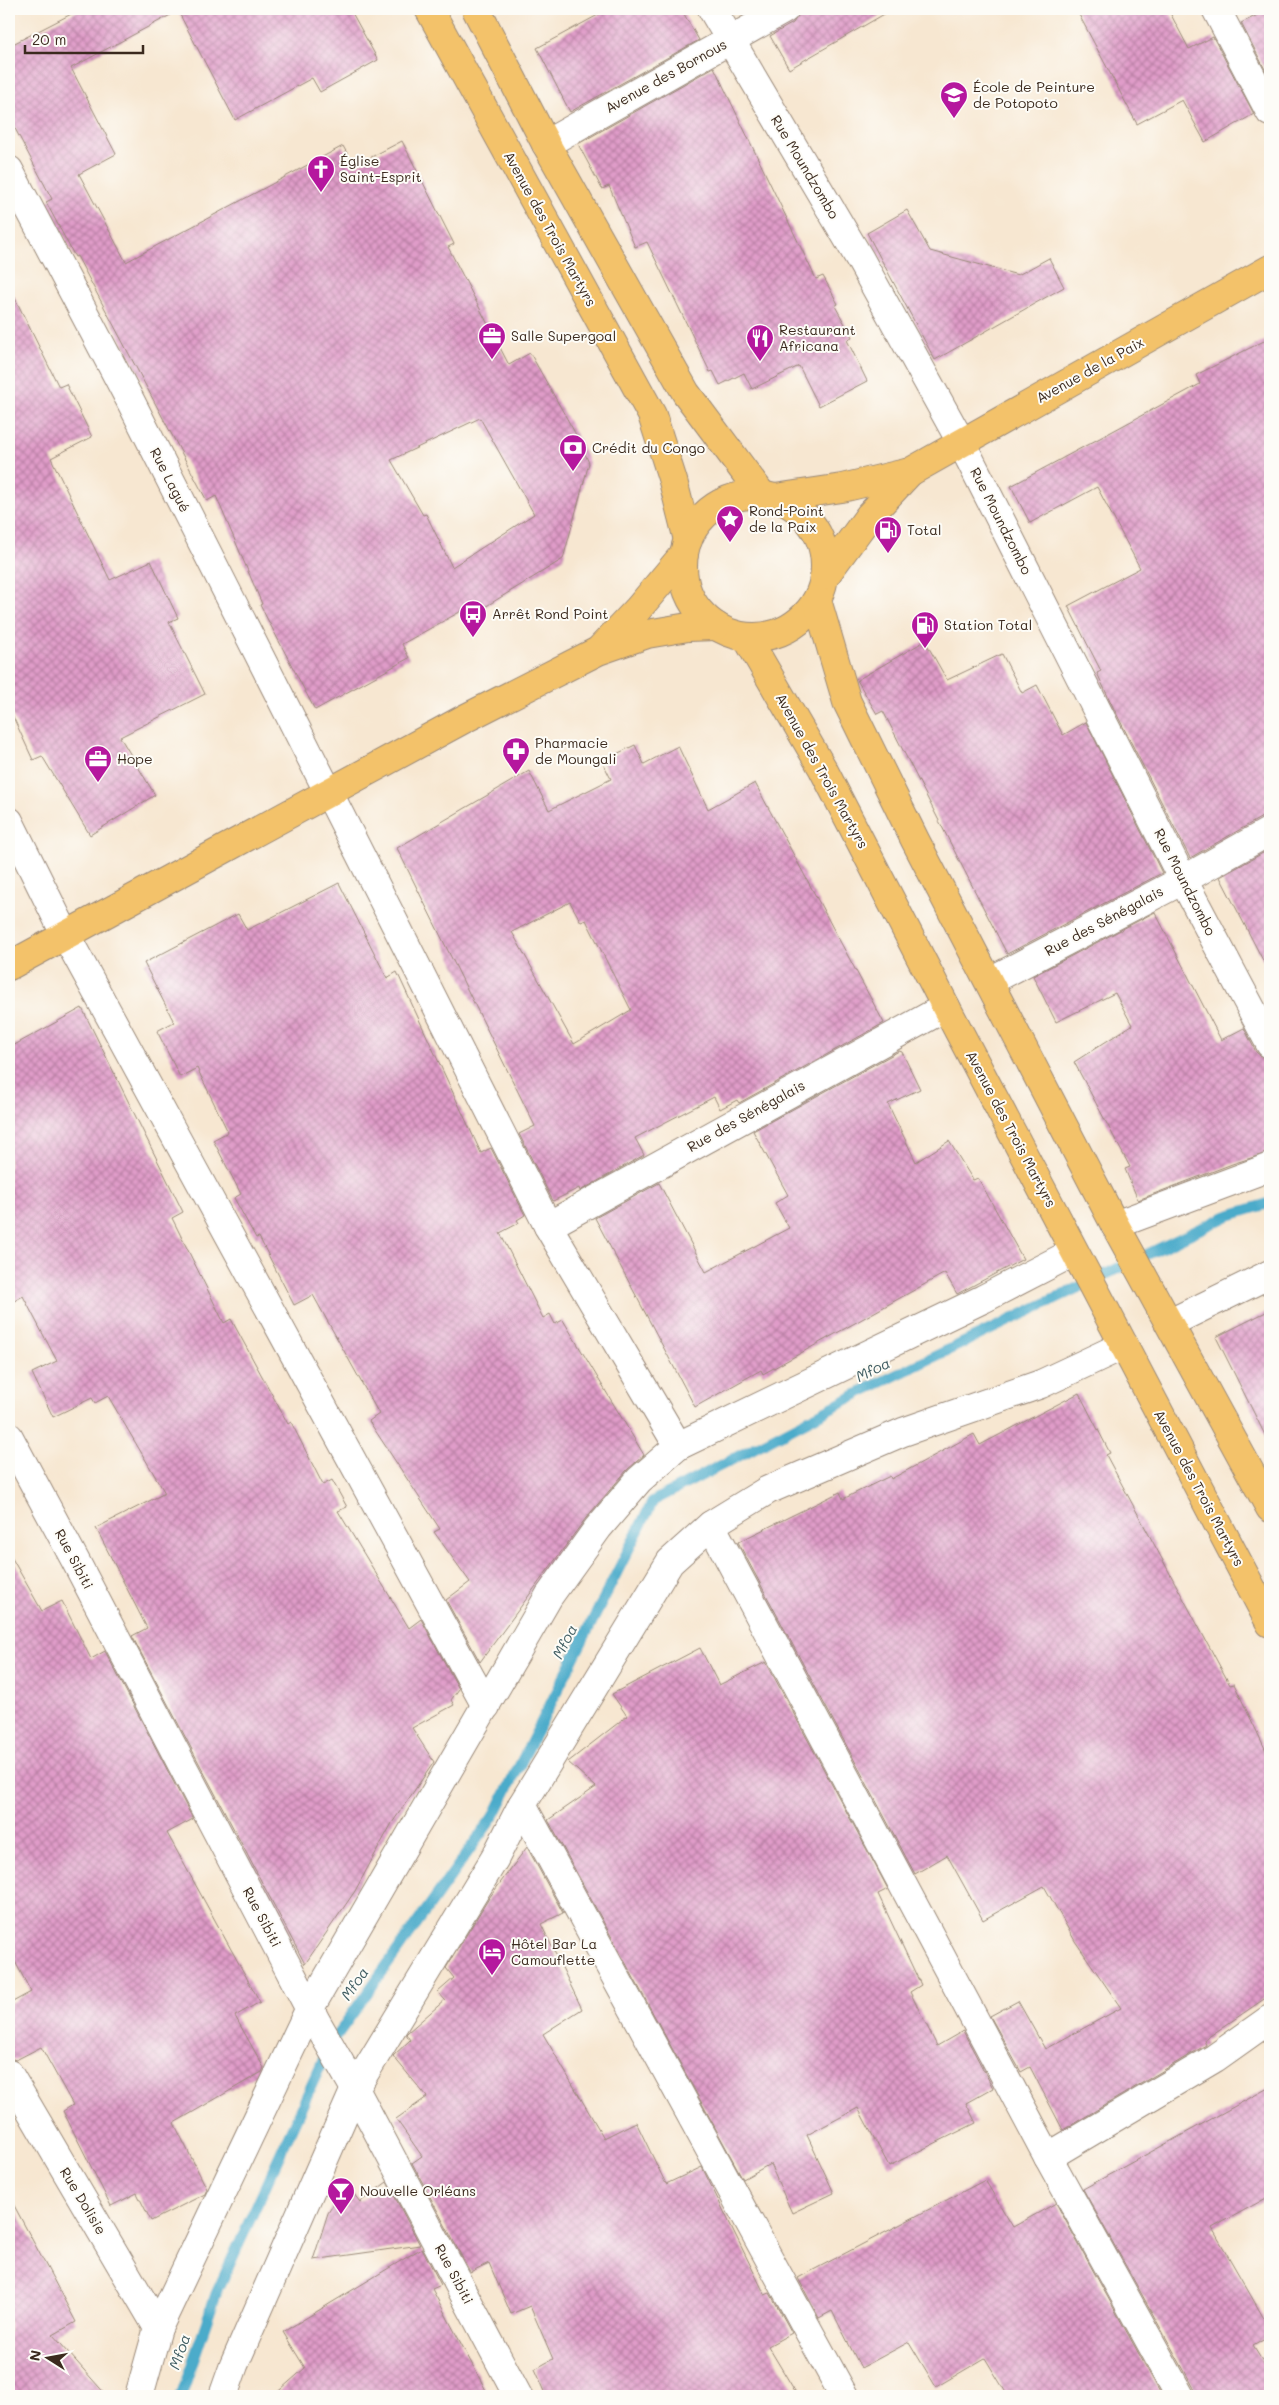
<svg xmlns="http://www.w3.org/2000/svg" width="1279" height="2405" viewBox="0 0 1279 2405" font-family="Mali,sans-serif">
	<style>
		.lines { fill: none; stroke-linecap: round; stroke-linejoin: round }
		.stream { stroke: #4babca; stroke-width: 11 }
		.building { fill: url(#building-cross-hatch); fill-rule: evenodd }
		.minor-casing { stroke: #998878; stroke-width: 30 }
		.major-casing { stroke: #998878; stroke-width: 30 }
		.minor { stroke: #fff; stroke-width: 28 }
		.major { stroke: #f3c26a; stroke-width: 28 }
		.labels { text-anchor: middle; stroke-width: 4; stroke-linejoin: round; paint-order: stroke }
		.street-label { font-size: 14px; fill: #3b2a1e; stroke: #fdfcf7 }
		.poi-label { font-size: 14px; fill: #3b2a1e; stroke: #fdfcf7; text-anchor: start }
		.water-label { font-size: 15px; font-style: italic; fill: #415e63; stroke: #fdfcf7 }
	</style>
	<defs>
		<pattern id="building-cross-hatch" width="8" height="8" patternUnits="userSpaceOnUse" patternTransform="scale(1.25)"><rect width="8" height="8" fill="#e09cc9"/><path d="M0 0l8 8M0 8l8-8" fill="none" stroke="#b77fa3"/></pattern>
	</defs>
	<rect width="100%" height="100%" fill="#fdfcf7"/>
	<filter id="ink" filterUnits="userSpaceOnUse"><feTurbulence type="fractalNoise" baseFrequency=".02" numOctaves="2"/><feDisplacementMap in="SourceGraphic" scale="10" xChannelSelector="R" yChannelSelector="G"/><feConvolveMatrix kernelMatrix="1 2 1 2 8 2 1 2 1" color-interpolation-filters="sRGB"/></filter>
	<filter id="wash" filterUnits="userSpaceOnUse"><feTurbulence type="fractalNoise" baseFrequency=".0096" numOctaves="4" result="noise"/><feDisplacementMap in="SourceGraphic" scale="20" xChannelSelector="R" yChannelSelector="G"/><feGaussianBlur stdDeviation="1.12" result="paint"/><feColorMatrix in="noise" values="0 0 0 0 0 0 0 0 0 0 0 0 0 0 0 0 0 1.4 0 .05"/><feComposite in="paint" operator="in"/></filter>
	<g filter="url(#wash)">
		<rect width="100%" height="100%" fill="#f7e7d1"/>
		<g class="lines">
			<path class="stream" d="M 181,2396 L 216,2294 L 330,2045 L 495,1814 L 653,1501 L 865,1390 L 1227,1216 L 1270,1203"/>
		</g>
		<g id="blocks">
			<g class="building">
				<path d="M 81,9 L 350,9 L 378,60 L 320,92 L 312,78 L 235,120 L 178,11 L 71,68 L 116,154 L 79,174 L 126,262 L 343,146 L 354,166 L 402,141 L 454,244 L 448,247 L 509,365 L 530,353 L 579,440 L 589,463 L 563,559 L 480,610 L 476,603 L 402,644 L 409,658 L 315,710 L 260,605 L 262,604 L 216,496 L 207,501 L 77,256 L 75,257 L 46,202 L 52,199 L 9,117 L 9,46 ZM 480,418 L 534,514 L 452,567 L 426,514 L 423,515 L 391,460 Z"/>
				<path d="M 609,9 L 681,9 L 699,40 L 570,112 L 537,48 Z"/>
				<path d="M 806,9 L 893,9 L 789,69 L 770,36 L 793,23 L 800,12 Z"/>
				<path d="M 1076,9 L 1168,9 L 1189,49 L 1213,37 L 1254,114 L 1205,142 L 1182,100 L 1137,124 Z"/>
				<path d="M 1270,9 L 1270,79 L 1241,23 Z"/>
				<path d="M 714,67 L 816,279 L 823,276 L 838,304 L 835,306 L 852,337 L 847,340 L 867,381 L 819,406 L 799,366 L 752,389 L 744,373 L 720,385 L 713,371 L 710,372 L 647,242 L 635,247 L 609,186 L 602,189 L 578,144 Z"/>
				<path d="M 907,210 L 930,251 L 1018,275 L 1049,258 L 1064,287 L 935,360 L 867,233 Z"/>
				<path d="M 9,286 L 59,387 L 66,384 L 92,437 L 51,458 L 110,580 L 151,561 L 178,618 L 169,622 L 205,694 L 120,737 L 155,795 L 90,835 L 42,756 L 33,760 L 9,708 Z"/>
				<path d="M 1270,338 L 1270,815 L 1262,817 L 1190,858 L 1113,707 L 1097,673 L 1101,671 L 1068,606 L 1140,568 L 1097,487 L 1030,523 L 1011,486 L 1200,384 L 1196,375 Z"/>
				<path d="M 925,641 L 947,680 L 1002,654 L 1022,693 L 1037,685 L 1063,735 L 1086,722 L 1162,873 L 1007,954 L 883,711 L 877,714 L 857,680 Z"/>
				<path d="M 635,745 L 644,764 L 678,746 L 708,809 L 755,783 L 884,1023 L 739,1103 L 737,1100 L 720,1109 L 714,1097 L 635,1138 L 644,1155 L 580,1191 L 579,1188 L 553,1201 L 519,1134 L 535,1126 L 397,848 L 529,771 L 549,810 L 611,779 L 602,761 ZM 570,902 L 581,922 L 586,920 L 631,1010 L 574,1044 L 512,932 Z"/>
				<path d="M 1270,849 L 1270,974 L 1220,877 Z"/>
				<path d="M 339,883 L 387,978 L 397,972 L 481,1153 L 491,1148 L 525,1215 L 517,1220 L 519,1223 L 500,1233 L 543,1318 L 550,1314 L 555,1324 L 563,1320 L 644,1455 L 627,1470 L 586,1518 L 480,1662 L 446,1600 L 470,1582 L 434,1532 L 440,1529 L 369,1421 L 379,1414 L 313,1295 L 294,1305 L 259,1237 L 256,1238 L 234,1198 L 241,1194 L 213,1140 L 228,1132 L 197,1068 L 180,1077 L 157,1031 L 174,1022 L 144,963 L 238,914 L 247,930 Z"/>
				<path d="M 1155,912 L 1221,1040 L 1244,1028 L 1256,1052 L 1262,1057 L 1270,1060 L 1270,1152 L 1232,1164 L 1138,1200 L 1125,1169 L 1130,1167 L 1074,1062 L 1132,1025 L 1115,993 L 1056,1022 L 1033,976 Z"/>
				<path d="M 82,1008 L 183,1212 L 172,1218 L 224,1323 L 231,1319 L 288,1424 L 291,1422 L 323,1485 L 332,1480 L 347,1507 L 338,1511 L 409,1628 L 421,1619 L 459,1689 L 451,1700 L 454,1705 L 412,1728 L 434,1762 L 392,1823 L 355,1891 L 305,1964 L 132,1636 L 147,1628 L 96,1528 L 165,1493 L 108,1396 L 95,1403 L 92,1398 L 53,1417 L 32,1373 L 57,1361 L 23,1296 L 9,1304 L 9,1048 Z"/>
				<path d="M 899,1051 L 902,1052 L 920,1089 L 888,1104 L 916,1162 L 949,1141 L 973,1180 L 978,1178 L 1023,1259 L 957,1294 L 945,1273 L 763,1374 L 761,1370 L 695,1407 L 595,1218 L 659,1183 L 706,1272 L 789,1228 L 775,1203 L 788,1195 L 753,1131 Z"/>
				<path d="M 1270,1310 L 1270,1445 L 1216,1337 Z"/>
				<path d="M 1079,1393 L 1110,1453 L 1106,1455 L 1230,1685 L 1234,1684 L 1270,1759 L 1270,1995 L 1204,2040 L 1206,2045 L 1063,2130 L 1030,2067 L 1021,2072 L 990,2016 L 1018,2001 L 1045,2049 L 1121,2008 L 1075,1941 L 1044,1886 L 983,1920 L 947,1855 L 915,1874 L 738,1542 L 840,1492 L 843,1499 L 890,1476 L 891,1479 L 974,1434 L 980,1445 Z"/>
				<path d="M 9,1553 L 42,1611 L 62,1601 L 91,1659 L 105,1651 L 193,1819 L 167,1833 L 260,2002 L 235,2016 L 264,2068 L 262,2072 L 174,2123 L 207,2189 L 205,2194 L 151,2221 L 137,2193 L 111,2206 L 63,2111 L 73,2105 L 41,2047 L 16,2060 L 9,2058 L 9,2004 L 31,1992 L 9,1950 Z"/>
				<path d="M 700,1648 L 719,1685 L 766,1662 L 888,1889 L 878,1894 L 921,1985 L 910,1992 L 937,2046 L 963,2031 L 993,2088 L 966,2103 L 976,2123 L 889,2166 L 858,2108 L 807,2135 L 834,2193 L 792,2213 L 770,2164 L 743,2179 L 548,1820 L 596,1787 L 568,1762 L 627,1716 L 612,1694 Z"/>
				<path d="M 527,1847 L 563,1913 L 541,1924 L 582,2009 L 543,2034 L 604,2138 L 636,2122 L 666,2184 L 702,2167 L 765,2295 L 770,2293 L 792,2333 L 768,2346 L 798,2396 L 547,2396 L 535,2369 L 553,2359 L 530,2306 L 511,2314 L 489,2263 L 470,2272 L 412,2163 L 422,2156 L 396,2119 L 427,2097 L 393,2056 L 410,2040 L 406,2034 L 408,2032 L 445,2000 L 438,1992 L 454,1978 L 446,1968 L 489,1898 Z"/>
				<path d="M 1270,2087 L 1270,2196 L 1212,2228 L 1270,2329 L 1270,2336 L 1253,2346 L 1270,2373 L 1270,2396 L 1196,2396 L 1194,2388 L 1083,2189 Z"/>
				<path d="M 985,2180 L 1013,2227 L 1056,2203 L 1162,2396 L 1008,2396 L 985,2358 L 936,2387 L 909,2342 L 861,2368 L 832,2311 L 819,2318 L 798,2278 Z"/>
				<path d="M 387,2182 L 420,2245 L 313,2260 L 328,2213 L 346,2184 L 360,2202 Z"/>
				<path d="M 9,2196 L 76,2322 L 53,2335 L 107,2396 L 9,2396 Z"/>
				<path d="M 422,2248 L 441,2285 L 432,2289 L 489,2396 L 273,2396 L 305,2368 L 283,2332 Z"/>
			</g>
		</g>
	</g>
	<g filter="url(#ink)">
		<use href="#blocks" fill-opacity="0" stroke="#998878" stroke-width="1"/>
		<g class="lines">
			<g class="minor-casing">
				<g id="minor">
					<path d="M 712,9 L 861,261 L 961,442 L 1183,880 L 1270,1044"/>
					<path d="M 1216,9 L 1270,112"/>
					<path d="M 546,144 L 785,9"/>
					<path d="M 9,170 L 131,402 L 548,1226 L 678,1446"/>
					<path d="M 9,821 L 65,934 L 486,1706"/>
					<path d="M 990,981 L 1183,880 L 1270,831"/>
					<path d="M 1115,1225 L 1270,1167"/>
					<path d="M 548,1226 L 946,1007"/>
					<path d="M 1170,1323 L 1270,1274"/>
					<path d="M 9,1437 L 75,1560 L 316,2021 L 355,2089 L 518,2396"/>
					<path d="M 711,1525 L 1048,2157 L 1180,2396"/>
					<path d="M 522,1805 L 844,2396"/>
					<path d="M 9,2074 L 158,2328"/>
					<path d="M 1048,2157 L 1215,2058 L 1270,2019"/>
					<path d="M 139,2396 L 158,2328 L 310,2008 L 549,1596 L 598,1528 L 639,1480 L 678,1446 L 983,1299 L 1074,1252"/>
					<path d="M 223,2396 L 234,2365 L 355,2089 L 495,1858 L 522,1805 L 670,1562 L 711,1525 L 768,1490 L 903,1432 L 1041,1384 L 1124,1345"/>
				</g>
			</g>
			<g class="major-casing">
				<g id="major">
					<path d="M 429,9 L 652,415 L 673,481 L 688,540"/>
					<path d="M 476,9 L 546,144 L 686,393 L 762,495"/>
					<circle cx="754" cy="566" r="71"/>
					<path d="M 775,498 L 842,488 L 910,472 L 1270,269"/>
					<path d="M 825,576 L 869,516 L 910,472"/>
					<path d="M 817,600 L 847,702 L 915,840 L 1115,1225 L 1270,1508"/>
					<path d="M 747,638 L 823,769 L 946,1007 L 1270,1623"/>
					<path d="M 601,648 L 638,609 L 684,554"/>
					<path d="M 9,966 L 464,719 L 598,651 L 647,634 L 688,627 L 716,626"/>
				</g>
			</g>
			<use href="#minor" class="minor"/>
			<use href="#major" class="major"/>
		</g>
	</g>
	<defs>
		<g id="school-pin" transform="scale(1.4375)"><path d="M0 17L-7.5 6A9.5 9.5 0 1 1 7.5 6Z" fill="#b5179e" stroke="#fdfcf7"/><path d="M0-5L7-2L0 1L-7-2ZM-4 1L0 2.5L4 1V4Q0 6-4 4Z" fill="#fff"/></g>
		<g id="church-pin" transform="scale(1.4375)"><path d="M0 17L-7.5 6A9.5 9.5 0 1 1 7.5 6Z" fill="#b5179e" stroke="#fdfcf7"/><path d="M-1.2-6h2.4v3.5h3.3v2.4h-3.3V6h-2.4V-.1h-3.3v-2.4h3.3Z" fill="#fff"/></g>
		<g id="office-pin" transform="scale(1.4375)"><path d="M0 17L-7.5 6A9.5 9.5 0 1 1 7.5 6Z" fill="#b5179e" stroke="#fdfcf7"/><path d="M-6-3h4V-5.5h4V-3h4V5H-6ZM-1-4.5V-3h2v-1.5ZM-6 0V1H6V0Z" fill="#fff"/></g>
		<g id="restaurant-pin" transform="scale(1.4375)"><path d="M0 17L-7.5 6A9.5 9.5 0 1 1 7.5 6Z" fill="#b5179e" stroke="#fdfcf7"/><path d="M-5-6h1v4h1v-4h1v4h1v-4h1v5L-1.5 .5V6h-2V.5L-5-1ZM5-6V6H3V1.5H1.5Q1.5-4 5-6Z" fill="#fff"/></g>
		<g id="bank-pin" transform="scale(1.4375)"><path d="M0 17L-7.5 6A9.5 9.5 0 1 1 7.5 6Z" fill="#b5179e" stroke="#fdfcf7"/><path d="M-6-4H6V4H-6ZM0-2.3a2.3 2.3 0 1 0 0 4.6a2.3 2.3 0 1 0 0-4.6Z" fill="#fff"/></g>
		<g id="sight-pin" transform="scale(1.4375)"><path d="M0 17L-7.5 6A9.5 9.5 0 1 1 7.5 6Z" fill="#b5179e" stroke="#fdfcf7"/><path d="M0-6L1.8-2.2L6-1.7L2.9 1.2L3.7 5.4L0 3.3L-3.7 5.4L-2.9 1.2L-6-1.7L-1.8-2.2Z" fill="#fff"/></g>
		<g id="fuel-pin" transform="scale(1.4375)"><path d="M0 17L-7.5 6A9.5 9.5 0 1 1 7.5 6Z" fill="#b5179e" stroke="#fdfcf7"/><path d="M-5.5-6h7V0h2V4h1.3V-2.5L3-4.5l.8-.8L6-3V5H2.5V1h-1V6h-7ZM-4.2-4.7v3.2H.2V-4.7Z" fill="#fff"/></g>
		<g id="bus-pin" transform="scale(1.4375)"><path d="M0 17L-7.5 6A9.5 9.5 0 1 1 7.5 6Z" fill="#b5179e" stroke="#fdfcf7"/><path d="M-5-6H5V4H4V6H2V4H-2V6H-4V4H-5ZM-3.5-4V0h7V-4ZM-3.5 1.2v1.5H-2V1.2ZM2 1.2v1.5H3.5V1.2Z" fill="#fff"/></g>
		<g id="pharmacy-pin" transform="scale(1.4375)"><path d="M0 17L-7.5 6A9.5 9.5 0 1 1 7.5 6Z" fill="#b5179e" stroke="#fdfcf7"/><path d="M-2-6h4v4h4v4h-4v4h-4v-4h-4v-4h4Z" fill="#fff"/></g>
		<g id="hotel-pin" transform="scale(1.4375)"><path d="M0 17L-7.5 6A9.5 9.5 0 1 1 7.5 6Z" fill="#b5179e" stroke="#fdfcf7"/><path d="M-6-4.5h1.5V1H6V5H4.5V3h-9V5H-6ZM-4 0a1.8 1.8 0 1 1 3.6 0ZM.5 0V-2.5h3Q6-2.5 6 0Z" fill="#fff"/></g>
		<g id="bar-pin" transform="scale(1.4375)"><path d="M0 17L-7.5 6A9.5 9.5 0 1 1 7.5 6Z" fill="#b5179e" stroke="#fdfcf7"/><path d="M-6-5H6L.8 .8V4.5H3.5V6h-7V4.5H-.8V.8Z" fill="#fff"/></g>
	</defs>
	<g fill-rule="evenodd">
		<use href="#school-pin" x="954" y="95"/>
		<use href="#church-pin" x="321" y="169"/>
		<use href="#office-pin" x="492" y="336"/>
		<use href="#restaurant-pin" x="760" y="338"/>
		<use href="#bank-pin" x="573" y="448"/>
		<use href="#sight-pin" x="730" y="519"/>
		<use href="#fuel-pin" x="888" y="530"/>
		<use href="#bus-pin" x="473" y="614"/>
		<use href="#fuel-pin" x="925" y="625"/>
		<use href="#pharmacy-pin" x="516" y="751"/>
		<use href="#office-pin" x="98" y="759"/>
		<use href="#hotel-pin" x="492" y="1952"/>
		<use href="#bar-pin" x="341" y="2191"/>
	</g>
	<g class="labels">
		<g class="street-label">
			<text transform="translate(666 76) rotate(-29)" y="5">Avenue des Bornous</text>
			<text transform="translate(805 167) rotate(59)" y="5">Rue Moundzombo</text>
			<text transform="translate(550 229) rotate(61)" y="5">Avenue des Trois Martyrs</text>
			<text transform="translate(1090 370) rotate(-29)" y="5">Avenue de la Paix</text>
			<text transform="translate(170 480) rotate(63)" y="5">Rue Lagué</text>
			<text transform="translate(1001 521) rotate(63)" y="5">Rue Moundzombo</text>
			<text transform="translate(822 771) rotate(61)" y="5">Avenue des Trois Martyrs</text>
			<text transform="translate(1185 882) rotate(63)" y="5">Rue Moundzombo</text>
			<text transform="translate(1104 921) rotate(-28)" y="5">Rue des Sénégalais</text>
			<text transform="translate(746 1116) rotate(-29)" y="5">Rue des Sénégalais</text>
			<text transform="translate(1011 1129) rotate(62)" y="5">Avenue des Trois Martyrs</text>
			<text transform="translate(1199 1488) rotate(62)" y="5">Avenue des Trois Martyrs</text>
			<text transform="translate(74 1559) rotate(62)" y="5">Rue Sibiti</text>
			<text transform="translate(262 1917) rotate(62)" y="5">Rue Sibiti</text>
			<text transform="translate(83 2201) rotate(59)" y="5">Rue Dolisie</text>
			<text transform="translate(454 2274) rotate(62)" y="5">Rue Sibiti</text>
		</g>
		<g class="poi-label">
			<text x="973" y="92">École de Peinture<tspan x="973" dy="16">de Potopoto</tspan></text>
			<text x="340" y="166">Église<tspan x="340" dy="16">Saint-Esprit</tspan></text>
			<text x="779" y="335">Restaurant<tspan x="779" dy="16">Africana</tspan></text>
			<text x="511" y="341">Salle Supergoal</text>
			<text x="592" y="453">Crédit du Congo</text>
			<text x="749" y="516">Rond-Point<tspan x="749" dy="16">de la Paix</tspan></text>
			<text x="907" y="535">Total</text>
			<text x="492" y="619">Arrêt Rond Point</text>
			<text x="944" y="630">Station Total</text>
			<text x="535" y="748">Pharmacie<tspan x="535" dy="16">de Moungali</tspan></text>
			<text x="117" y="764">Hope</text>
			<text x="511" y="1949">Hôtel Bar La<tspan x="511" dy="16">Camouflette</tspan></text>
			<text x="360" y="2196">Nouvelle Orléans</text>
		</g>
		<g class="water-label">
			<text transform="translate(873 1370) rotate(-26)" y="5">Mfoa</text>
			<text transform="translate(565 1642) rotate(-63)" y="5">Mfoa</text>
			<text transform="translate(355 1984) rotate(-55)" y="5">Mfoa</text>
			<text transform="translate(180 2352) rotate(-71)" y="5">Mfoa</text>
		</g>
	</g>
	<rect width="1279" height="2405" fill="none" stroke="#fdfcf7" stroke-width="30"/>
	<g transform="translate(48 2358) rotate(281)" stroke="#fdfcf7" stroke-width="4" paint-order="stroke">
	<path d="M0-4L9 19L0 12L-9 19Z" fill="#3b2a1e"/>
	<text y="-8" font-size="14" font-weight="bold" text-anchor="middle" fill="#3b2a1e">N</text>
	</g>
	<path d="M25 45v8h118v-8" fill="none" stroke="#3b2a1e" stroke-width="2.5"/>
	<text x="32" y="45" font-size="15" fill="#3b2a1e" stroke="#fdfcf7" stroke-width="4" paint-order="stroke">20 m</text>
</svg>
